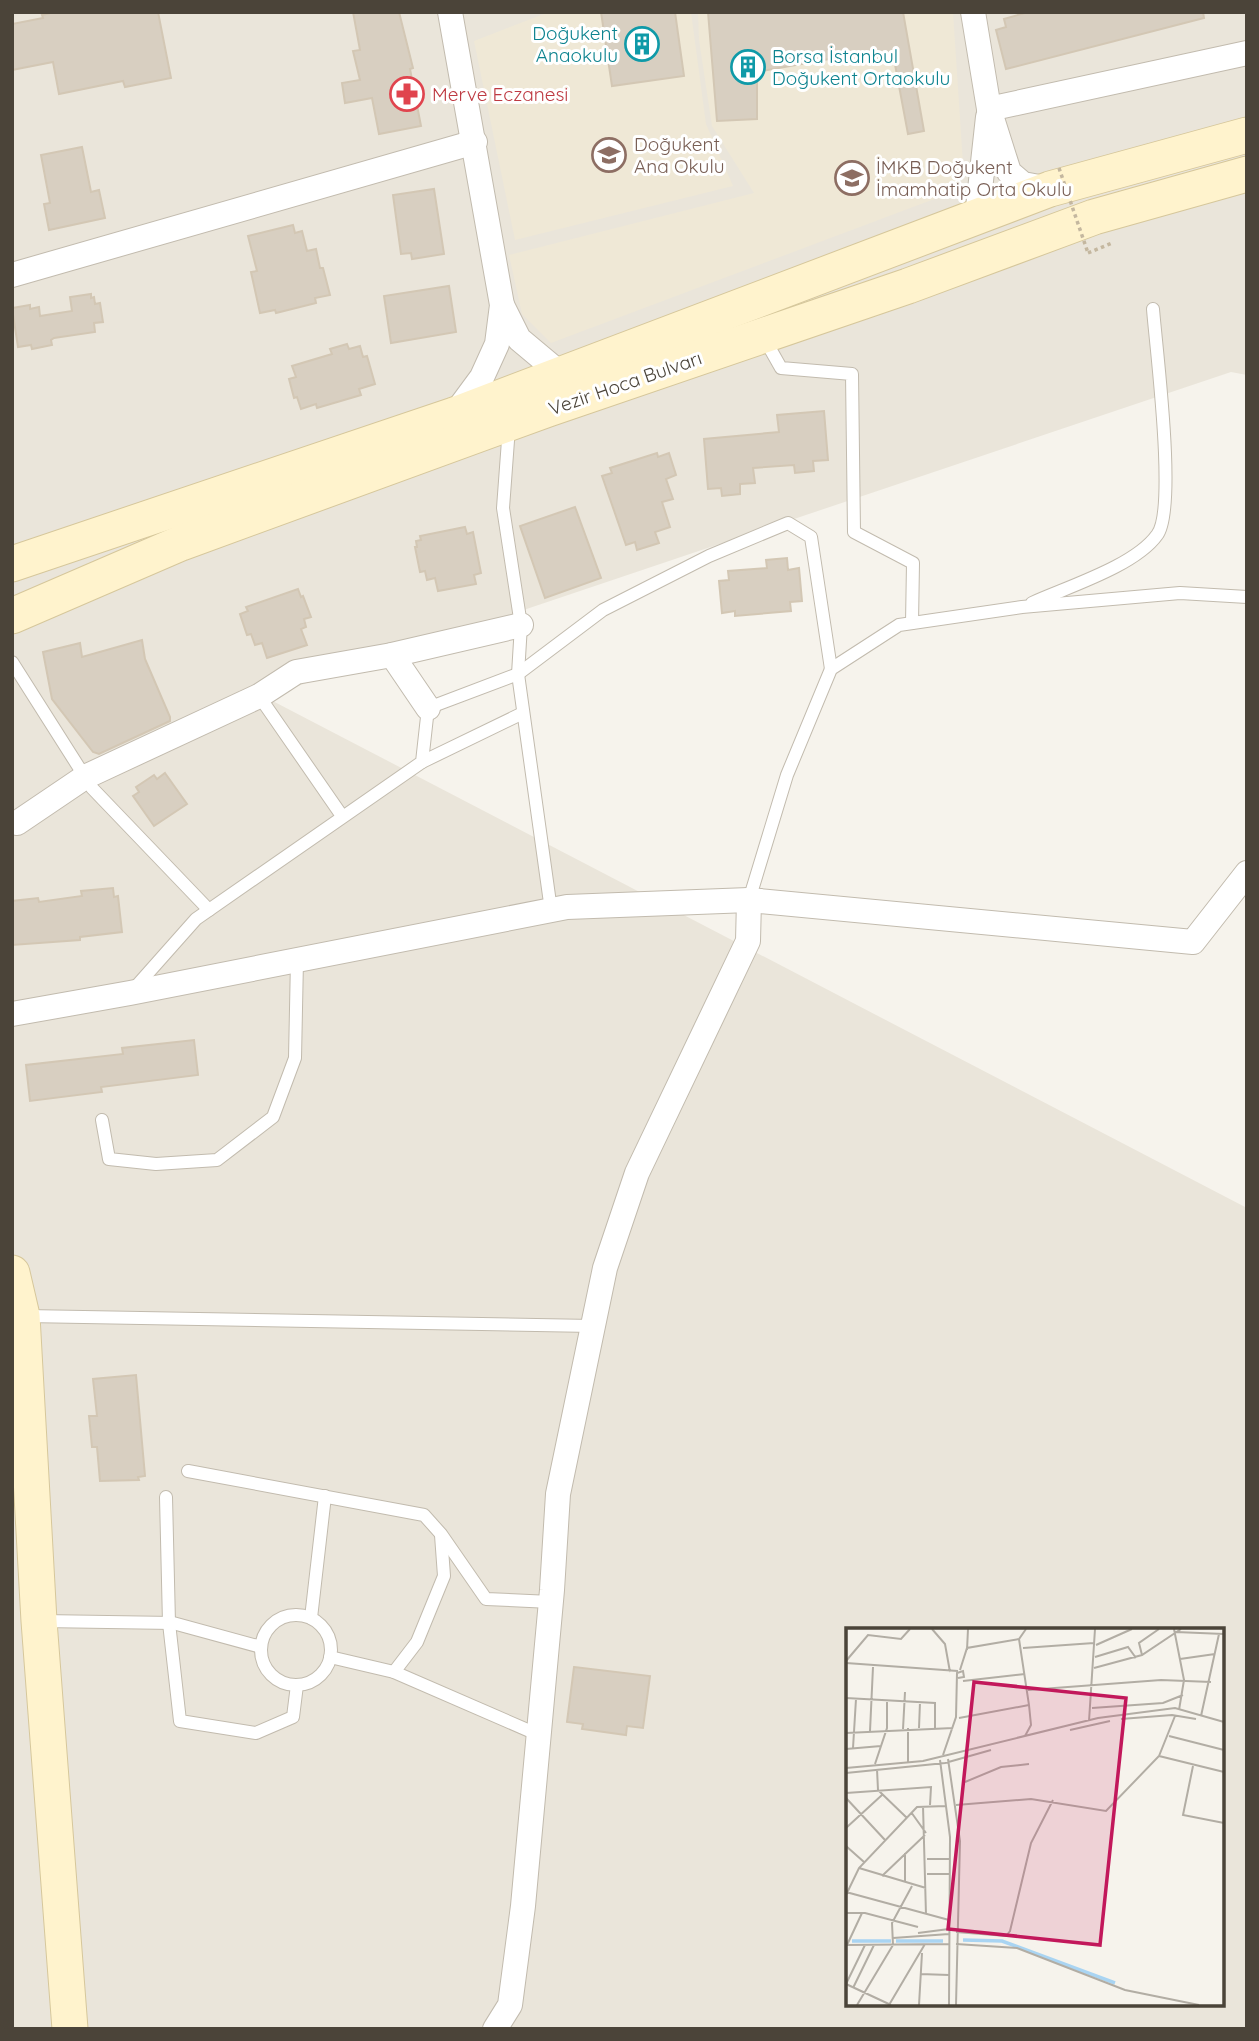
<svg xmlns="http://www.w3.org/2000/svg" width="1259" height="2041" viewBox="0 0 1259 2041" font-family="Quicksand,sans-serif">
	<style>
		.residential { fill: #eae5da; fill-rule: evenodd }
		.education { fill: #efe8d6 }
		.building { fill: #d8cfc1; stroke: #d3c7b4; stroke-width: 2 }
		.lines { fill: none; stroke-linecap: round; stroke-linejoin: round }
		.lane-casing { stroke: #c2bbae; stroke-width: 14 }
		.street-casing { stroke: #c2bbae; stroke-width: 26 }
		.secondary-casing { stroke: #d6c79b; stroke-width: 37 }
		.path { stroke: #c4b79f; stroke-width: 3.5; stroke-dasharray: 3.5 3.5; stroke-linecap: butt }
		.lane { stroke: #fff; stroke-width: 12 }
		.street { stroke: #fff; stroke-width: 24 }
		.secondary { stroke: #fff3cd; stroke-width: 35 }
		.path-bridge { stroke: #c4b79f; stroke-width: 3.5; stroke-dasharray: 3.5 3.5; stroke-linecap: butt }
		.labels { text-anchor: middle; stroke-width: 6; stroke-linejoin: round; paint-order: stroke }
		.culture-label { font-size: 19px; fill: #0d838f; stroke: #fff; text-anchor: end }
		.health-label { font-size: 19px; fill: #be3a42; stroke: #fff; text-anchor: start }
		.education-label { font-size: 19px; fill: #785e54; stroke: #fff; text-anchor: start }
		.street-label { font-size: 19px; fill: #4b4439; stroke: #fff }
		.inset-river { fill: none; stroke: #a9d4f2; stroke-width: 3.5 }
		.inset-road { fill: none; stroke: #b2ada4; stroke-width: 2 }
		.view { fill: #c2185b; fill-opacity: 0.15; stroke: #c2185b; stroke-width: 3.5 }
		.inset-edge { fill: none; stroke: #4b4439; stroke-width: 3.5 }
	</style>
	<rect width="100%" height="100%" fill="#f6f3ec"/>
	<path class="residential" d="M 12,12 L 1247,12 L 1247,375 L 1231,372 L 265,697 L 1247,1208 L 1247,2029 L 12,2029 ZM 848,1630 L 1222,1630 L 1222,2004 L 848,2004 Z"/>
	<g class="education">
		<path d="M 549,12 L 691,12 L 706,124 L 733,186 L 515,240 L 474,41 Z"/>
		<path d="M 698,12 L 953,12 L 963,164 L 953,192 L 551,343 L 522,314 L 509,255 L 754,193 L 712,126 L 699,40 Z"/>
	</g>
	<g class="building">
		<path d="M 55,12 L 158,12 L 171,78 L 125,87 L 123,81 L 59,94 L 53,62 L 12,70 L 12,24 L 43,18 L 42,15 Z"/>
		<path d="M 353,12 L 399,12 L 413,68 L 410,69 L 421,126 L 379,134 L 372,98 L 345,103 L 342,83 L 360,80 L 353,51 L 360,50 Z"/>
		<path d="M 601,12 L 675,12 L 684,76 L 612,86 Z"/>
		<path d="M 708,12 L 903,12 L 924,131 L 908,134 L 894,59 L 871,63 L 869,52 L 757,72 L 757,119 L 717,121 Z"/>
		<path d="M 1028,12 L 1203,12 L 1204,18 L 1006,69 L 996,30 L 1006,27 L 1004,19 Z"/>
		<path d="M 82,147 L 91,192 L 99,190 L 105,218 L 49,230 L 44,204 L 50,203 L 41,155 Z"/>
		<path d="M 434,189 L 444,254 L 412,259 L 411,253 L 401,254 L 393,195 Z"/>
		<path d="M 293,225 L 295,233 L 302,231 L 307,251 L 316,249 L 320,268 L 323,268 L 330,295 L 315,298 L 316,303 L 276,313 L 275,310 L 260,313 L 251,272 L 257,271 L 248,236 Z"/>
		<path d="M 449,286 L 456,332 L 391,343 L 384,296 Z"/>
		<path d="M 91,294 L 91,298 L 94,297 L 95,304 L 100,303 L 103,322 L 94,323 L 95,332 L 54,338 L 51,340 L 52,345 L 32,349 L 31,345 L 18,347 L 12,308 L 30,305 L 30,309 L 39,307 L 40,316 L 72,311 L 70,297 Z"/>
		<path d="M 347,344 L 349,349 L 360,346 L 363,357 L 367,356 L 375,384 L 359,389 L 361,395 L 317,408 L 316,404 L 301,409 L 297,397 L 294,398 L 289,379 L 296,377 L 292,366 L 332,354 L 330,349 Z"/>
		<path d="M 824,411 L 828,460 L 813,461 L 814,471 L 795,473 L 794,465 L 753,468 L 755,483 L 740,484 L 740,494 L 722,496 L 721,488 L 708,489 L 704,439 L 779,432 L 777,415 Z"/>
		<path d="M 657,453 L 658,457 L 669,453 L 676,475 L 666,479 L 673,499 L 662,502 L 670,527 L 655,532 L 659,543 L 637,550 L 635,542 L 626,545 L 602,476 L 612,473 L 610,468 Z"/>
		<path d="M 575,507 L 601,578 L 545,598 L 520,526 Z"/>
		<path d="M 465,527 L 467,534 L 473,532 L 481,573 L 474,575 L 476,584 L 438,591 L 435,578 L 427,580 L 425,571 L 420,572 L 415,547 L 417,547 L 416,541 L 421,540 L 420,536 Z"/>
		<path d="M 787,558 L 788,570 L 799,568 L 802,601 L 790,602 L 791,611 L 735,616 L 735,611 L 722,613 L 719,581 L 729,580 L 728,571 L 767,568 L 766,560 Z"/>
		<path d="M 298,589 L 301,597 L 303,596 L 311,617 L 304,619 L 306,627 L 301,629 L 307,645 L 267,658 L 262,643 L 255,645 L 251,634 L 247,635 L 240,614 L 248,611 L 246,607 Z"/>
		<path d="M 142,640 L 145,659 L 170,717 L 170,721 L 99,754 L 93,752 L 52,699 L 43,652 L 80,643 L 82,657 Z"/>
		<path d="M 165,773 L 187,804 L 154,826 L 133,796 L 139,792 L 136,787 L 154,775 L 157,779 Z"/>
		<path d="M 113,888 L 114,897 L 118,896 L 122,932 L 80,937 L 80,940 L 12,945 L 12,901 L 38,898 L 39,902 L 82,896 L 81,891 Z"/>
		<path d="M 194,1040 L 198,1075 L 101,1087 L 102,1092 L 30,1101 L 26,1065 L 123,1054 L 122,1048 Z"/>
		<path d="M 136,1375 L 145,1476 L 138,1477 L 139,1480 L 100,1481 L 97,1447 L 92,1447 L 89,1416 L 97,1416 L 93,1379 Z"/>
		<path d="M 574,1667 L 650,1676 L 643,1728 L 627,1726 L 626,1735 L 582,1729 L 583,1724 L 567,1722 Z"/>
	</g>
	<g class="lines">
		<g class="lane-casing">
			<g id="lane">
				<path d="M 764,338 L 781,368 L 852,374 L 854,532 L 913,563 L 912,623"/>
				<path d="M 509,427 L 503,508 L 521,625 L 518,674 L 551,910"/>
				<path d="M 1032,603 C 1067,587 1135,566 1157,535 C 1177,510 1156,348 1153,309"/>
				<path d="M 12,662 L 92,788 L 209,910"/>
				<path d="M 259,696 L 342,816"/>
				<path d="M 422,762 L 523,713"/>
				<path d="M 749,900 L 787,775 L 831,669 L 899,625 L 1022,607 L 1180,593 L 1247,597"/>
				<path d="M 133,990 L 196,919 L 422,762 L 428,708 L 518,674 L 603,610 L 709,556 L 788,523 L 811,537 L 831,669"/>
				<path d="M 102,1120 L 109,1159 L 156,1164 L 217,1160 L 273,1117 L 295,1058 L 297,960"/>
				<path d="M 26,1316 L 593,1326"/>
				<path d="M 188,1471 L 424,1515 L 441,1534 L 486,1599 L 551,1602"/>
				<path d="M 166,1497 L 169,1623 L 180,1721 L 256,1733 L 293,1717 L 297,1685"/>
				<circle cx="296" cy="1650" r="35"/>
				<path d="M 311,1618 L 325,1496"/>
				<path d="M 42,1621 L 173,1623 L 261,1647"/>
				<path d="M 330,1657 L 394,1672 L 539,1735"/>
				<path d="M 394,1672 L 417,1642 L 444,1576 L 441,1535"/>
			</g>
		</g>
		<g class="street-casing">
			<g id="street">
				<path d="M 450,12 L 502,305 L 497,344 L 482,377 L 454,415"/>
				<path d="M 973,12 L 989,109 L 1009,172 L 1023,184 L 1050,189"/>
				<path d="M 989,109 L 1247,53"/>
				<path d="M 977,217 L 988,117"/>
				<path d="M 12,275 L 475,142"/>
				<path d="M 502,305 L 519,339 L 562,375"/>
				<path d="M 392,655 L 428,708"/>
				<path d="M 17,823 L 85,777 L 259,696 L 296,672 L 392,655 L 521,625"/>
				<path d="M 12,1014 L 130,993 L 567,907 L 749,900 L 1193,942 L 1247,873"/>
				<path d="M 495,2029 L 510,2005 L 523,1906 L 552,1590 L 558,1494 L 605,1268 L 637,1173 L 748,941 L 749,900"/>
			</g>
		</g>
		<g class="secondary-casing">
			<g id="secondary">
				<path d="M 12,564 L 454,415 L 1050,189 L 1247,135"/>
				<path d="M 12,616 L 181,543 L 548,409 L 908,286 L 1094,217 L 1247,174"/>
				<path d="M 12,1273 L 22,1316 L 39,1621 L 70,2029"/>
			</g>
		</g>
		<path class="path" d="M 1088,253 L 1112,243"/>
		<use href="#lane" class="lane"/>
		<use href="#street" class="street"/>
		<use href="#secondary" class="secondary"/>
		<path class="path-bridge" d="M 1059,168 L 1088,253"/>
	</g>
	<defs>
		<g id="building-ring" transform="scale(1.75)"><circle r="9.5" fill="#fff" stroke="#0f9aa8" stroke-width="1.5"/><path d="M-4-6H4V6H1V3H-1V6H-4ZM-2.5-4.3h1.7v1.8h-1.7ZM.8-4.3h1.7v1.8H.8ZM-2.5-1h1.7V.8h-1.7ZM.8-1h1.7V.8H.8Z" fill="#0f9aa8"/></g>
		<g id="pharmacy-ring" transform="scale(1.75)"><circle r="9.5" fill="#fff" stroke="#e0444e" stroke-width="1.5"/><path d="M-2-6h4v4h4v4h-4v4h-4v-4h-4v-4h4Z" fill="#e0444e"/></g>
		<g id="school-ring" transform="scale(1.75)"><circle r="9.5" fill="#fff" stroke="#8d6e63" stroke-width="1.5"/><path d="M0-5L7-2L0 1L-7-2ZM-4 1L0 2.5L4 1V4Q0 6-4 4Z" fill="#8d6e63"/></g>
	</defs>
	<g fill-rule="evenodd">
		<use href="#building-ring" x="642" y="44"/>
		<use href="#building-ring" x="748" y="67"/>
		<use href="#pharmacy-ring" x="407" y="94"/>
		<use href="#school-ring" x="609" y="155"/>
		<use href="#school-ring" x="852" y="178"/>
	</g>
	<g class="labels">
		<g class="culture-label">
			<text x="618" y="40">Doğukent<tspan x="618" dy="22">Anaokulu</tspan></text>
			<text x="772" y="63" text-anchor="start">Borsa İstanbul<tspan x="772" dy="22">Doğukent Ortaokulu</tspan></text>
		</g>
		<g class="health-label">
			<text x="432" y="101">Merve Eczanesi</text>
		</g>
		<g class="education-label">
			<text x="634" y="151">Doğukent<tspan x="634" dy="22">Ana Okulu</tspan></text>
			<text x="876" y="174">İMKB Doğukent<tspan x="876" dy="22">İmamhatip Orta Okulu</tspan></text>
		</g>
		<g class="street-label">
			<text transform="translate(625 383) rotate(-19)" y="7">Vezir Hoca Bulvarı</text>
		</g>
	</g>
	<g transform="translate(846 1628)">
		<rect width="378" height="378" fill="#f6f3ec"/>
		<path class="inset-river" d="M 117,312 L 156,313 L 269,355M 6,313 L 45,313M 50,313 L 97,313"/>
		<path class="inset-road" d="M 86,1 L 99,16 L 104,44M 328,1 L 338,52 L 333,82M 330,4 L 378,6M 173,11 L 183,77 L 185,97 L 179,108M 250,17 L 286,1M 177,20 L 248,15M 121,22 L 122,1M 296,27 L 293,15 L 313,1M 249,29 L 282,19 L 290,30M 334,31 L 369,26M 0,33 L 22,7 L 55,11 L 64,1M 0,35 L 112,43M 248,40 L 296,27 L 335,1M 114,42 L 121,20 L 173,11 L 180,1M 117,53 L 179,46M 182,62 L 315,52 L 365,54M 0,70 L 89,75 L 89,100M 246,80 L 317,75 L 337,67M 355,88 L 373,6M 113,90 L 183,77M 275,91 L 326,87 L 350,91M 243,93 L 249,1M 73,100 L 74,74M 57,101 L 59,64M 224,102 L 264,93M 24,103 L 27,39M 0,105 L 107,100M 323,108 L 378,122M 7,120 L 10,71M 0,121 L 35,118M 97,127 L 110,89 L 111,45 L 117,43 L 118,49 L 112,50M 313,128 L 378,144M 102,131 L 114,213 L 110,377M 94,132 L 104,209 L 103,377M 62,134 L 62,100M 29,136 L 41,100 L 41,72M 347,138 L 337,187 L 378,195M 0,140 L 77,133 L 252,90 L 329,80 L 378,94M 31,141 L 32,162 L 61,190M 0,145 L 99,135 L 145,122M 119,154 L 155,139 L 183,136M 0,165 L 85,159 L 84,177M 0,170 L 39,212M 110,177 L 185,171 L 260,183 L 313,128 L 329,88M 77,178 L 80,287M 65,184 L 80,205M 0,200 L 36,167M 0,218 L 18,234M 81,231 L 104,231M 13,240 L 80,260M 81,246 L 103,246M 36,248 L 79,207M 59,255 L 59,225M 0,264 L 103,292M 0,267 L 13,240 L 71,179 L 100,178M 0,285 L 19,285 L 72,299M 110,304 L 160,308 L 164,303 L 185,215 L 207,172M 72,305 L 103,301M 47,310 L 103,306M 110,316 L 171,320 L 279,362 L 353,377M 0,317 L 103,316M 1,317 L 16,285M 74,346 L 103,347M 0,356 L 45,377M 0,356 L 19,317M 7,360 L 28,317M 11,377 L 47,317 L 46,295 L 66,258M 43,377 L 79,316M 73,377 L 76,325"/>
		<path class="view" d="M 128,54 L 280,70 L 254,317 L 102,301 Z"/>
		<rect width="378" height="378" class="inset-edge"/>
	</g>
	<rect width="1259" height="2041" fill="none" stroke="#4b4439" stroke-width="28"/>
</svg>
